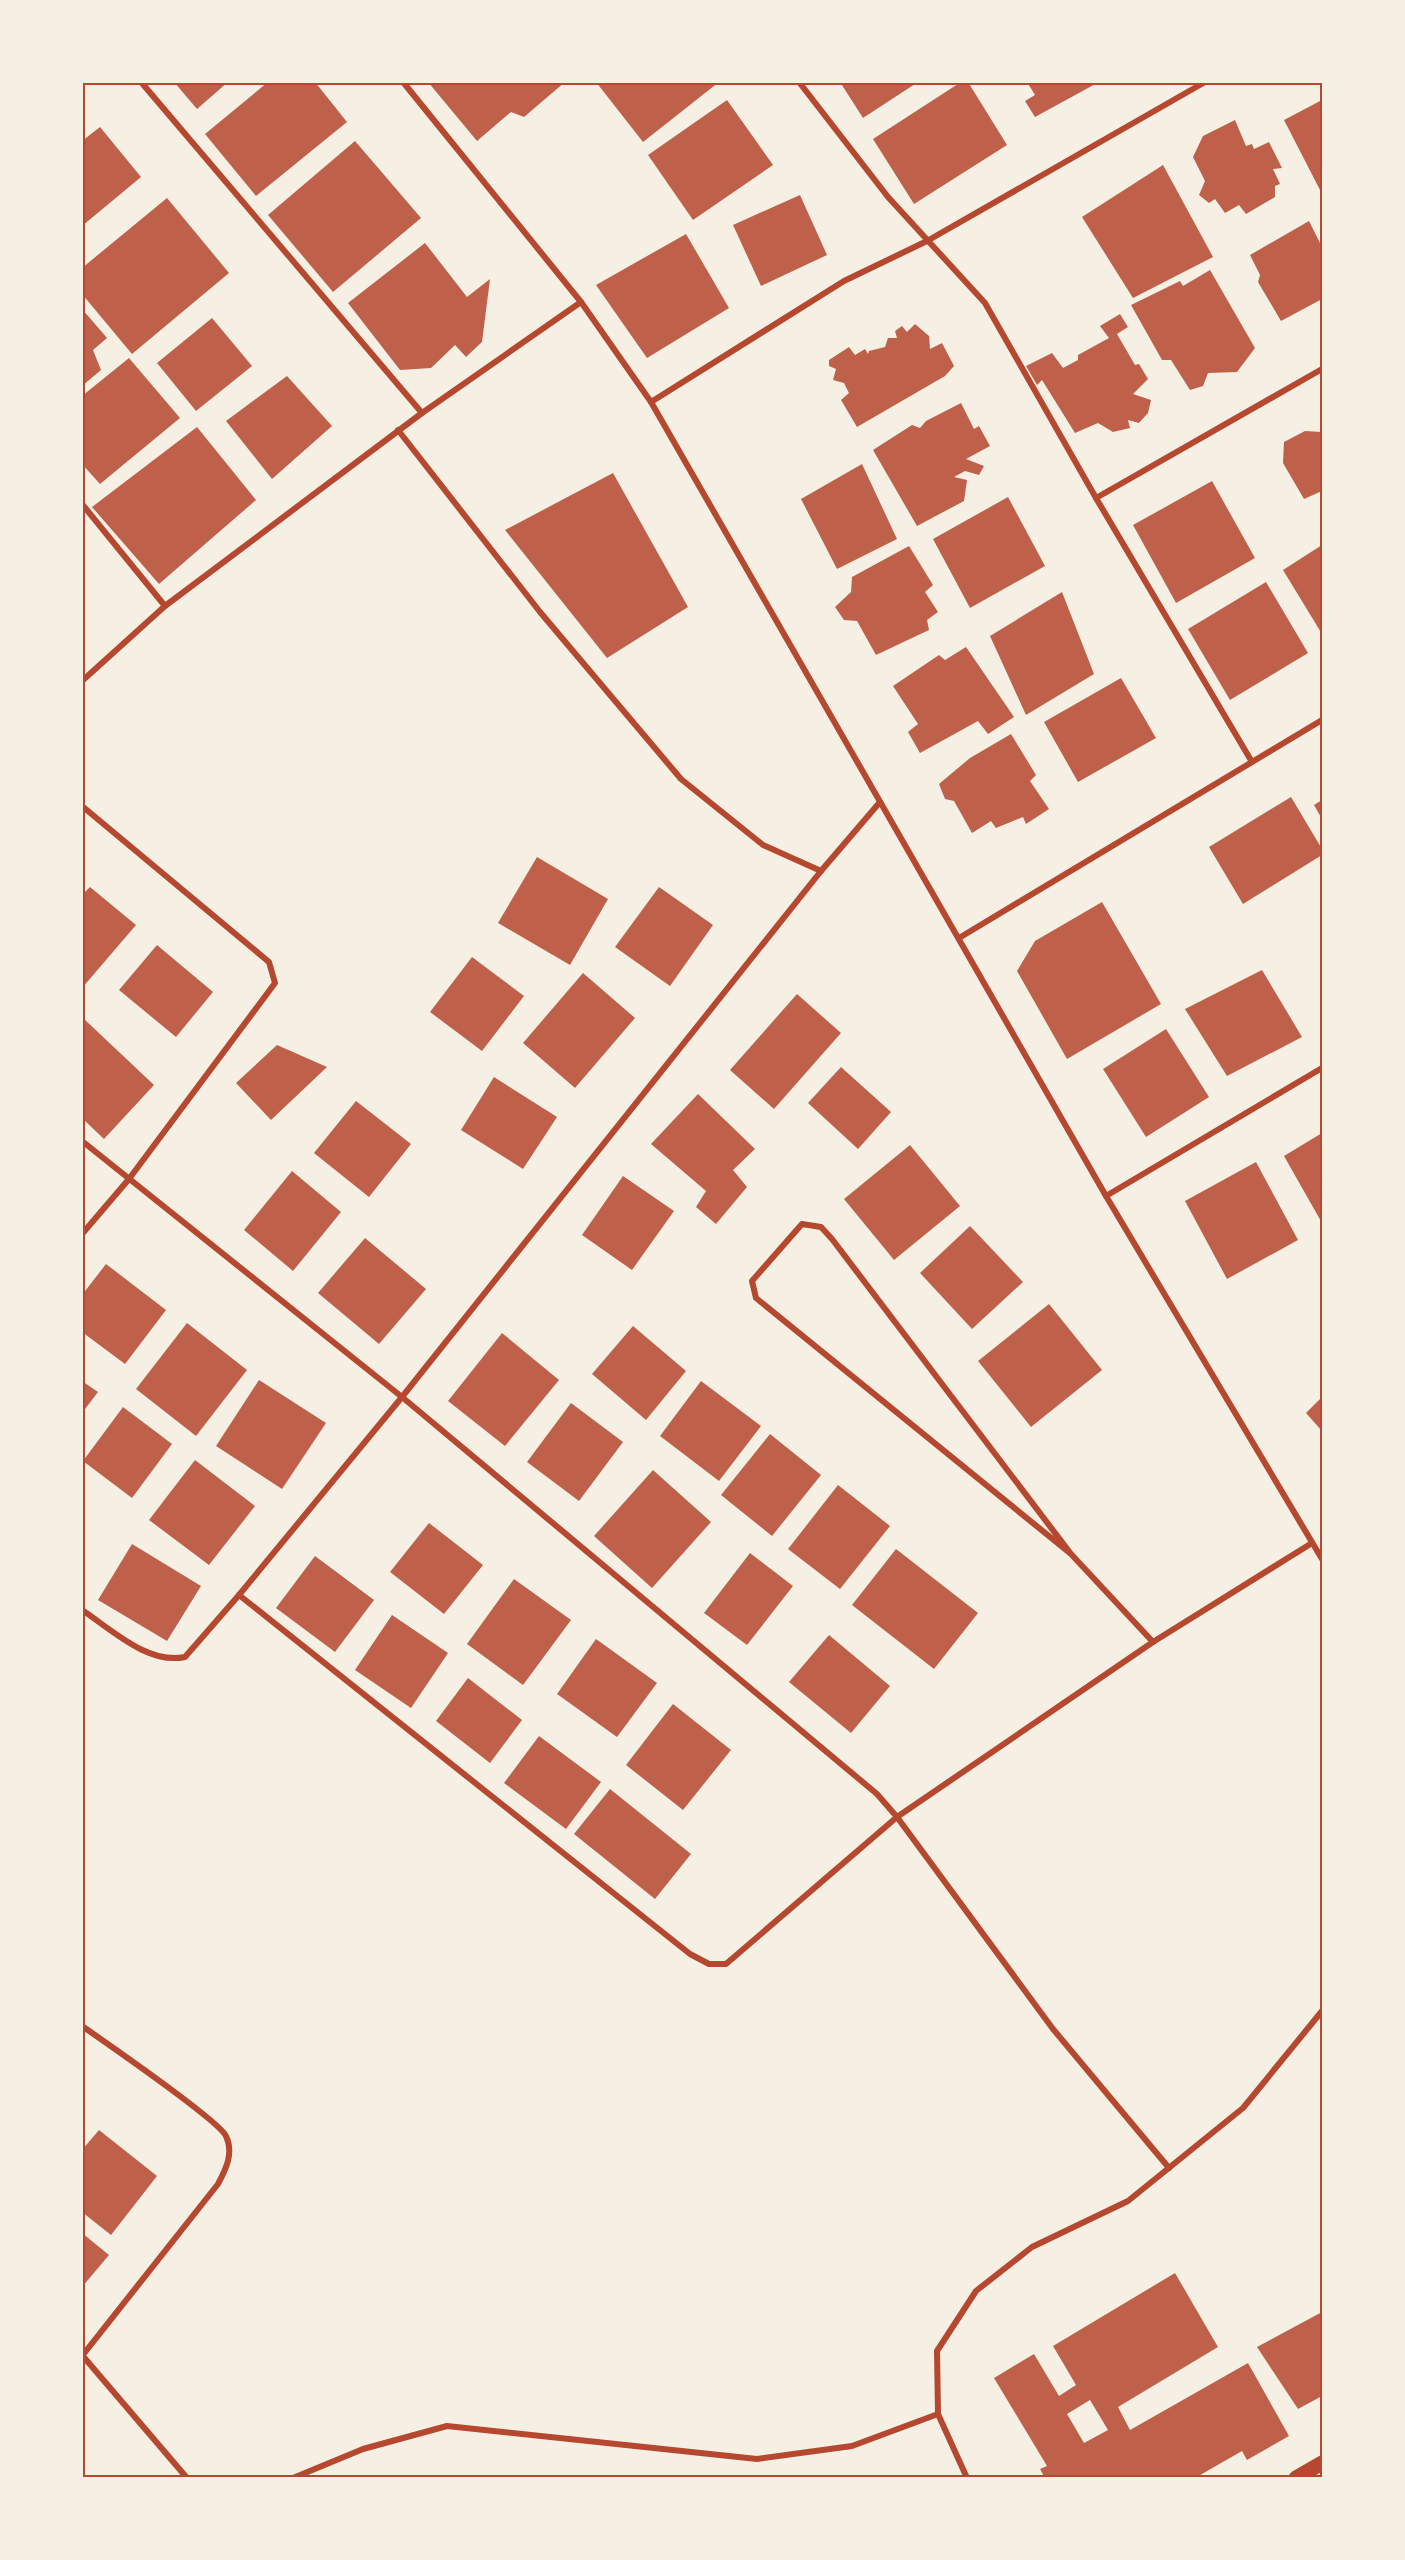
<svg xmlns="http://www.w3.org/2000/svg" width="1405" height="2560" viewBox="0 0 1405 2560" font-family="'Work Sans',sans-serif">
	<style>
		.building { fill: #bf614a; fill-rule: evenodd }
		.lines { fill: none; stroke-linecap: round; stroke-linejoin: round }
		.minor { stroke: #b5482f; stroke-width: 6 }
		.primary { stroke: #b5482f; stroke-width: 15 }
		.neatline { fill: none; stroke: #b5482f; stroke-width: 2 }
	</style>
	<rect width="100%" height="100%" fill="#f6efe4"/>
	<g class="building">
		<path d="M 174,82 L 228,82 L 197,109 Z"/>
		<path d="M 268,82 L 315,82 L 347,122 L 256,196 L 205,134 Z"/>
		<path d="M 428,82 L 565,82 L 524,117 L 511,112 L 477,141 Z"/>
		<path d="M 596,82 L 719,82 L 643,142 Z"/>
		<path d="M 840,82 L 918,82 L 863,118 Z"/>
		<path d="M 961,82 L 968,82 L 1007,145 L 914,204 L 873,139 Z"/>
		<path d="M 1027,82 L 1099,82 L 1035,117 L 1025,101 L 1035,95 Z"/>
		<path d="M 727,100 L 773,165 L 693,220 L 648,155 Z"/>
		<path d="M 1322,100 L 1322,189 L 1320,190 L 1284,120 Z"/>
		<path d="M 1235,120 L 1246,146 L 1252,144 L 1254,149 L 1269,142 L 1282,168 L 1273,169 L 1280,184 L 1275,186 L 1275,197 L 1246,214 L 1239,205 L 1225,213 L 1215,199 L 1209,203 L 1199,195 L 1205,181 L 1193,157 L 1203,136 Z"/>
		<path d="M 100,127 L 141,177 L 82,226 L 82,141 Z"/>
		<path d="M 355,141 L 421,218 L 333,292 L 268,215 Z"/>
		<path d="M 1163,165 L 1213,257 L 1133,298 L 1082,217 Z"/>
		<path d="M 800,195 L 827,255 L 761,286 L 733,225 Z"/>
		<path d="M 167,198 L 229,273 L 132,354 L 82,294 L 82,268 Z"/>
		<path d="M 1309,221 L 1322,247 L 1322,299 L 1281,321 L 1258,282 L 1260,275 L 1250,255 Z"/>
		<path d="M 686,234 L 729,308 L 647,358 L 596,285 Z"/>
		<path d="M 425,243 L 467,297 L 490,279 L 482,342 L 466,357 L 455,345 L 431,368 L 400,370 L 348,303 Z"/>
		<path d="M 1210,270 L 1255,348 L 1237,372 L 1208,373 L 1203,386 L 1190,390 L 1171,360 L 1162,360 L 1131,305 L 1180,281 L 1183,286 Z"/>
		<path d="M 82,309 L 107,338 L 93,350 L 101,370 L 82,386 Z"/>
		<path d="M 1120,314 L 1128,327 L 1117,334 L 1135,365 L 1139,364 L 1148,379 L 1133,394 L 1151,400 L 1148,413 L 1139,423 L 1128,420 L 1130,428 L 1113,432 L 1098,423 L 1075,433 L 1042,380 L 1037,385 L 1026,366 L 1052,353 L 1063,368 L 1078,360 L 1078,355 L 1109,338 L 1100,326 Z"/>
		<path d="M 212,318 L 252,366 L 196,411 L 157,363 Z"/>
		<path d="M 915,324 L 929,336 L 930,349 L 942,343 L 954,366 L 945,376 L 857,427 L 841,400 L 849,393 L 844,383 L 833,380 L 836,369 L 829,366 L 829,360 L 849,347 L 855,355 L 865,349 L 868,354 L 869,351 L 885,347 L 888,338 L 897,338 L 895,331 L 902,326 L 907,332 Z"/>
		<path d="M 129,358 L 180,418 L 100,484 L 82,464 L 82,396 Z"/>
		<path d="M 287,376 L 332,426 L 272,479 L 226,421 Z"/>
		<path d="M 961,403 L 974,429 L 979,426 L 990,446 L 966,459 L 984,466 L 979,475 L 965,471 L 954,477 L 967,480 L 964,501 L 917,526 L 873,450 L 912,425 L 920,428 L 926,421 Z"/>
		<path d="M 197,427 L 256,500 L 159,584 L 92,507 Z"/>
		<path d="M 1305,431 L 1322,432 L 1322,491 L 1304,499 L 1283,463 L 1284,442 Z"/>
		<path d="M 862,464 L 897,539 L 837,569 L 801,499 Z"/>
		<path d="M 613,473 L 688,607 L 607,658 L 505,530 Z"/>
		<path d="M 1212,481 L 1255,558 L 1176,603 L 1133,525 Z"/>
		<path d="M 1008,497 L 1045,566 L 970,608 L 933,539 Z"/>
		<path d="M 1322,545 L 1322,634 L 1283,570 Z"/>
		<path d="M 909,546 L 933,585 L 925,592 L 938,612 L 927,620 L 929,630 L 876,655 L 857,621 L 844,620 L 835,607 L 851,592 L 852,577 Z"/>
		<path d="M 1266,582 L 1308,653 L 1230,700 L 1188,629 Z"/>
		<path d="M 1062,592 L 1094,674 L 1026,715 L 990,636 Z"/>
		<path d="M 966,647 L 1014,717 L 988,734 L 978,721 L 920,753 L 908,732 L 918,724 L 893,686 L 939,655 L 945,660 Z"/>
		<path d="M 1121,678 L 1156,738 L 1078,782 L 1044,722 Z"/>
		<path d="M 1011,734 L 1036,775 L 1030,781 L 1049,809 L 1026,824 L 1023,817 L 996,828 L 991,821 L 972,833 L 954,801 L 945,799 L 939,784 L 970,758 Z"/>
		<path d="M 1291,797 L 1322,849 L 1322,855 L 1243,904 L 1209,847 Z"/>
		<path d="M 1322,800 L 1322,819 L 1314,805 Z"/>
		<path d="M 537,857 L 608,899 L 570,965 L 498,923 Z"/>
		<path d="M 90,887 L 136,925 L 82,988 L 82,895 Z"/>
		<path d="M 659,887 L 713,925 L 670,986 L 615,947 Z"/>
		<path d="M 1102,902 L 1161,1004 L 1067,1059 L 1017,971 L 1035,941 Z"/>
		<path d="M 157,945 L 213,992 L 176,1037 L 119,990 Z"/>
		<path d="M 472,957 L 524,996 L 482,1051 L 430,1012 Z"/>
		<path d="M 1262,970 L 1302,1037 L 1227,1076 L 1185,1009 Z"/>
		<path d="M 583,973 L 635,1018 L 575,1088 L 523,1043 Z"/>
		<path d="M 797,994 L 841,1033 L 774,1109 L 730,1070 Z"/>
		<path d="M 84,1019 L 154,1085 L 104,1139 L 82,1118 Z"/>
		<path d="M 1166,1029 L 1209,1097 L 1146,1137 L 1103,1069 Z"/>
		<path d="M 277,1045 L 327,1067 L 271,1120 L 236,1083 Z"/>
		<path d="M 841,1067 L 891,1112 L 858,1149 L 808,1103 Z"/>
		<path d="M 494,1077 L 557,1117 L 523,1169 L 461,1130 Z"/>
		<path d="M 698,1094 L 755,1149 L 733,1170 L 747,1187 L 716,1224 L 696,1207 L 706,1191 L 651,1144 Z"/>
		<path d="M 356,1101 L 411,1144 L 369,1197 L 314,1153 Z"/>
		<path d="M 1322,1133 L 1322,1223 L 1284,1156 Z"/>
		<path d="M 910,1145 L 960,1206 L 894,1260 L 844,1199 Z"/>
		<path d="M 1256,1162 L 1298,1240 L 1227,1279 L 1185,1201 Z"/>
		<path d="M 292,1171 L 341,1212 L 293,1271 L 244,1230 Z"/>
		<path d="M 623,1176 L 674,1211 L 632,1270 L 582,1235 Z"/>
		<path d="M 970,1226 L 1023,1282 L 972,1329 L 920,1273 Z"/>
		<path d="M 365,1238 L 426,1289 L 379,1344 L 318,1293 Z"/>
		<path d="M 106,1264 L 166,1310 L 125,1364 L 82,1332 L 82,1295 Z"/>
		<path d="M 1049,1304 L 1102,1370 L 1031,1427 L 978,1361 Z"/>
		<path d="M 187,1323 L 247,1370 L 196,1436 L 136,1389 Z"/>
		<path d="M 633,1326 L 686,1371 L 646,1420 L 592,1374 Z"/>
		<path d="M 502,1333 L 559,1380 L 505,1446 L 448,1401 Z"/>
		<path d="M 259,1380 L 326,1423 L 282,1489 L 216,1446 Z"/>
		<path d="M 82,1381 L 98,1392 L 82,1413 Z"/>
		<path d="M 701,1381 L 761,1426 L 719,1481 L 660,1436 Z"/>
		<path d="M 1322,1397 L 1322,1431 L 1306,1413 Z"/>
		<path d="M 571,1403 L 623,1442 L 579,1501 L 527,1462 Z"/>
		<path d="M 123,1407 L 172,1444 L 132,1498 L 83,1461 Z"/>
		<path d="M 770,1434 L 821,1475 L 772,1536 L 721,1495 Z"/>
		<path d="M 195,1460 L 255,1506 L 209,1565 L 149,1520 Z"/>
		<path d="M 653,1470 L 711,1522 L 652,1588 L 594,1536 Z"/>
		<path d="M 838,1485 L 890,1526 L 840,1589 L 788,1549 Z"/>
		<path d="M 429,1523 L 483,1565 L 444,1614 L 390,1572 Z"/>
		<path d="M 132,1544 L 201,1586 L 167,1641 L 98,1600 Z"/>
		<path d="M 896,1549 L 978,1613 L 934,1669 L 852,1605 Z"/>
		<path d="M 750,1553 L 793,1586 L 747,1645 L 704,1613 Z"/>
		<path d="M 315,1556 L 374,1600 L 335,1652 L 276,1608 Z"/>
		<path d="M 514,1579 L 571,1620 L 523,1685 L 467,1644 Z"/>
		<path d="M 392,1615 L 448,1653 L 411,1708 L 355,1670 Z"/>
		<path d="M 829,1635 L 890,1686 L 851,1733 L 789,1682 Z"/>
		<path d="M 596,1639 L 657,1683 L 617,1737 L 557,1694 Z"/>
		<path d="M 468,1678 L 522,1720 L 490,1763 L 436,1721 Z"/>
		<path d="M 673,1704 L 731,1750 L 683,1810 L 626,1765 Z"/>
		<path d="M 539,1736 L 601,1782 L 566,1829 L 504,1783 Z"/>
		<path d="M 610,1789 L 691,1854 L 655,1899 L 574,1834 Z"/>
		<path d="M 99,2130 L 157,2176 L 111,2235 L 82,2212 L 82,2150 Z"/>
		<path d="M 82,2233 L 109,2255 L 82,2287 Z"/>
		<path d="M 1175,2273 L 1218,2347 L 1118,2407 L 1130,2430 L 1248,2363 L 1289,2436 L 1247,2460 L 1242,2451 L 1195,2478 L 1045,2478 L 1040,2469 L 1047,2466 L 994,2378 L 1034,2354 L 1059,2396 L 1076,2385 L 1053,2346 ZM 1090,2400 L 1108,2430 L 1084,2443 L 1067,2414 Z"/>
		<path d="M 1322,2312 L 1322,2396 L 1298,2409 L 1257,2347 Z"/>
	</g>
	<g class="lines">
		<g class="minor">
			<path d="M 141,82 L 422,413"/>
			<path d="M 403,82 L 581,302 L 651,402 L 1106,1196 L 1322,1559"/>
			<path d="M 799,82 L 888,197 L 985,303 L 1096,498 L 1252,762"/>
			<path d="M 651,402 L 844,281 L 927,241 L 1205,82"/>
			<path d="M 398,430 L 540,612 L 681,779 L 763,845 L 821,871"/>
			<path d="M 1096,498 L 1322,369"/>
			<path d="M 82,504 L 165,606"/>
			<path d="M 82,681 L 165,606 L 422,413 L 581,302"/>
			<path d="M 82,806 L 269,962 L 275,983 L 129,1179 L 82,1234"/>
			<path d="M 959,938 L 1322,720"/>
			<path d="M 82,1141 L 402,1397 L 877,1794 L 897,1817 L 1053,2029 L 1169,2168"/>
			<path d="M 1106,1196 L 1322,1068"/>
			<path d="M 1071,1554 L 756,1298 L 752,1281 L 802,1224 L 821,1227 L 832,1239 L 1071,1554 L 1153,1642"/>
			<path d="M 239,1595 L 690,1954 L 709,1964 L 726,1964 L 897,1817 L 1153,1642 L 1312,1543"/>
			<path d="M 82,1610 C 111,1629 148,1665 185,1657 L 239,1595 L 402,1397 L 821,871 L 880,802"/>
			<path d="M 82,2026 C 105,2042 218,2120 226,2136 C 234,2153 226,2169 218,2184 L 82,2356"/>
			<path d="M 82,2355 L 187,2478"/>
			<path d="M 293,2478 L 363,2449 L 447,2426 L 757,2459 L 852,2446 L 938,2414"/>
			<path d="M 967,2478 L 938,2414 L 937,2351 L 976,2291 L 1032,2247 L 1128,2201 L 1243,2108 L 1322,2011"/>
		</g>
		<path class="primary" d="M 1296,2478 L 1322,2463"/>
	</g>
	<rect width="1405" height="2560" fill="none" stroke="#f6efe4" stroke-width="168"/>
	<rect x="84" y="84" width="1237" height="2392" class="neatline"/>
</svg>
